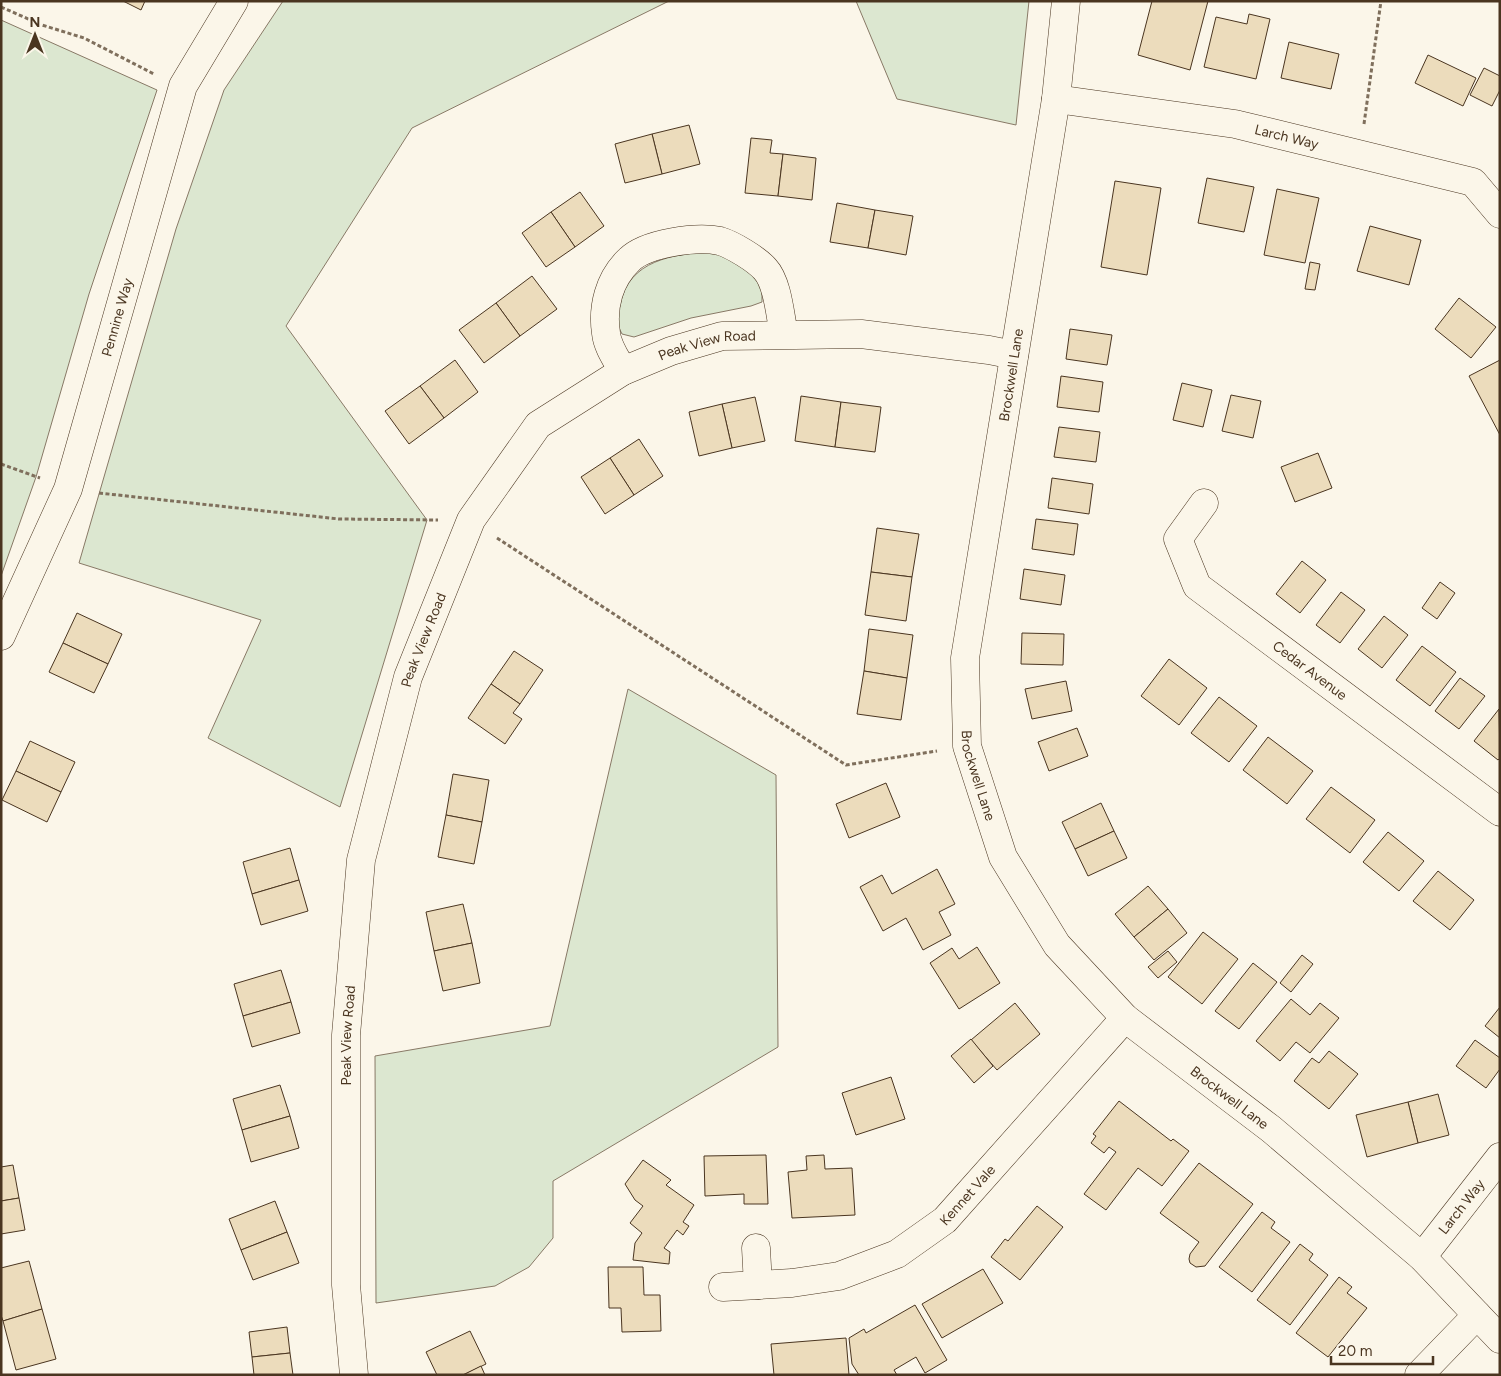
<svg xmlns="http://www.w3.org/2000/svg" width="1501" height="1376" viewBox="0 0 1501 1376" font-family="Figtree,sans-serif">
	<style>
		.green { fill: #dce7d0; stroke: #887966 }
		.building { fill: #ecdcbc; stroke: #4a3520 }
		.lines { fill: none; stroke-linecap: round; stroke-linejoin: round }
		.street-casing { stroke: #4a3520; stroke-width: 29 }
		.secondary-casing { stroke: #4a3520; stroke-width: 29 }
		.path { stroke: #7f6f5c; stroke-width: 3; stroke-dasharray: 4 2.5; stroke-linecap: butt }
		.street { stroke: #fbf6e9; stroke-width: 28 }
		.secondary { stroke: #fbf6e9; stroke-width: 28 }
		.labels { text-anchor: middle; stroke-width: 4; stroke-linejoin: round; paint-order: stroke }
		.street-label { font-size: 14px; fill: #4a3520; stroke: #fbf6e9 }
	</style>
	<rect width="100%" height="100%" fill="#fbf6e9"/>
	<g class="green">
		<path d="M 283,1 L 669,1 L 412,128 L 286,326 L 427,520 L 340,807 L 208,738 L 261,620 L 79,563 L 176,229 L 224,90 Z"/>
		<path d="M 856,1 L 1029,1 L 1016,125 L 897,99 Z"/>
		<path d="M 1,20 L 157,90 L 89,294 L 36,477 L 1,576 Z"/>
		<path d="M 712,251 L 733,256 L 755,275 L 762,290 L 762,302 L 751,306 L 691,318 L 634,337 L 622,334 C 616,323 617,317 620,305 C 629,259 673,255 712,251 Z"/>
		<path d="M 628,689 L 776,775 L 778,1047 L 553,1181 L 553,1238 L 529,1267 L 495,1286 L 376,1303 L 375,1056 L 550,1026 Z"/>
	</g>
	<g class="building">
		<path d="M 123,1 L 145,1 L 141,10 Z"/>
		<path d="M 1152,1 L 1208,1 L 1190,70 L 1138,55 Z"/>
		<path d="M 1249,14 L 1270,19 L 1256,79 L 1204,67 L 1216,17 L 1247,24 Z"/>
		<path d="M 1289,42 L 1339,54 L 1331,89 L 1281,78 Z"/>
		<path d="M 1428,55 L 1476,78 L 1463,106 L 1415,83 Z"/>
		<path d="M 1484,68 L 1500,76 L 1500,90 L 1492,106 L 1470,95 Z"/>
		<path d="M 689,125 L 700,164 L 662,174 L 652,134 Z"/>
		<path d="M 652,134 L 662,174 L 625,183 L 615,144 Z"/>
		<path d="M 751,138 L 772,140 L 770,153 L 783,154 L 778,196 L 745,193 Z"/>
		<path d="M 783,154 L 816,158 L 812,200 L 778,196 Z"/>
		<path d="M 1207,178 L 1254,187 L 1244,232 L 1198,223 Z"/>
		<path d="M 1115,181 L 1161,188 L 1147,275 L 1101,267 Z"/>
		<path d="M 1277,189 L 1319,198 L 1305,263 L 1264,255 Z"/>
		<path d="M 580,192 L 604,226 L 575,247 L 551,212 Z"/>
		<path d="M 837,203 L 875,210 L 868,248 L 830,242 Z"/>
		<path d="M 875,210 L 913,216 L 906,255 L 868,248 Z"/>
		<path d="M 551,212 L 575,247 L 546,267 L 522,233 Z"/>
		<path d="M 1370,226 L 1421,240 L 1409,285 L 1357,271 Z"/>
		<path d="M 1310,262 L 1320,264 L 1315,290 L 1305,289 Z"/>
		<path d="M 532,276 L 557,309 L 520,336 L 496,303 Z"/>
		<path d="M 1459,298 L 1496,327 L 1471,358 L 1435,329 Z"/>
		<path d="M 496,303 L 520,336 L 484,363 L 459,330 Z"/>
		<path d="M 1070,329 L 1112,335 L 1107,365 L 1066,359 Z"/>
		<path d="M 455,360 L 478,392 L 444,418 L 420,386 Z"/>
		<path d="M 1500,360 L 1500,435 L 1469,376 Z"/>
		<path d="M 1061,376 L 1103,382 L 1099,412 L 1057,407 Z"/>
		<path d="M 1182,383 L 1212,390 L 1203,427 L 1173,420 Z"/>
		<path d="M 420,386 L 444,418 L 409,444 L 385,411 Z"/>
		<path d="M 1231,395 L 1261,401 L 1253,438 L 1222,431 Z"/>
		<path d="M 801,396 L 841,402 L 835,447 L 795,441 Z"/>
		<path d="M 755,397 L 765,441 L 732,448 L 722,404 Z"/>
		<path d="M 841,402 L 881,407 L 875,452 L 835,447 Z"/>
		<path d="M 722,404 L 732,448 L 699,456 L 689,412 Z"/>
		<path d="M 1059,427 L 1100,432 L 1096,462 L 1054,457 Z"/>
		<path d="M 639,439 L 663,476 L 634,495 L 610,458 Z"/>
		<path d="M 1318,453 L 1332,488 L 1295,502 L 1281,467 Z"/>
		<path d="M 610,458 L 634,495 L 605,514 L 581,477 Z"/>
		<path d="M 1052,478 L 1093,484 L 1089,514 L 1048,508 Z"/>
		<path d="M 1036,519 L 1078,524 L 1074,555 L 1032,549 Z"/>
		<path d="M 877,528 L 919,534 L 912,577 L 871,572 Z"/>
		<path d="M 1302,561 L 1326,580 L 1300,613 L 1276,594 Z"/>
		<path d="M 1024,569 L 1065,575 L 1061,605 L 1020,599 Z"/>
		<path d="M 871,572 L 912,577 L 906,621 L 865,615 Z"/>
		<path d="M 1440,582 L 1455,593 L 1437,619 L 1422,608 Z"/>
		<path d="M 1341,592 L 1365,610 L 1340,643 L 1316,625 Z"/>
		<path d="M 77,613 L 122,634 L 108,664 L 63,643 Z"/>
		<path d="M 1384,616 L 1408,635 L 1382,668 L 1358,649 Z"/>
		<path d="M 869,629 L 913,635 L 907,678 L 864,671 Z"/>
		<path d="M 1022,633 L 1064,634 L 1063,665 L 1021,664 Z"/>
		<path d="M 63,643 L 108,664 L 94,693 L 49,672 Z"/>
		<path d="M 1422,646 L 1456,672 L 1430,706 L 1396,680 Z"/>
		<path d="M 514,651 L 543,670 L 520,704 L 491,684 Z"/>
		<path d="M 1169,659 L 1207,688 L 1179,725 L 1141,696 Z"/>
		<path d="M 864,671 L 907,678 L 901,720 L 857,714 Z"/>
		<path d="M 1460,678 L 1485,696 L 1459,729 L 1435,711 Z"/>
		<path d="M 1066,681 L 1072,711 L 1032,719 L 1025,689 Z"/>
		<path d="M 491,684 L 520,704 L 513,713 L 522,719 L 505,744 L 468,718 Z"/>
		<path d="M 1219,697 L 1257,726 L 1229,762 L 1191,733 Z"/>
		<path d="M 1499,709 L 1500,758 L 1498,760 L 1474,741 Z"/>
		<path d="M 1077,728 L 1088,756 L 1049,771 L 1038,742 Z"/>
		<path d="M 1268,737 L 1313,771 L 1287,804 L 1243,770 Z"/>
		<path d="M 30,741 L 75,762 L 61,792 L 16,771 Z"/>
		<path d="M 16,771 L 61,792 L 47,822 L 2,800 Z"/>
		<path d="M 453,774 L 489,780 L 482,822 L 446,815 Z"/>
		<path d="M 886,783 L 900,817 L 849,838 L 836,804 Z"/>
		<path d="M 1331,787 L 1375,820 L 1350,853 L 1306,819 Z"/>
		<path d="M 1101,803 L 1114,831 L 1075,849 L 1062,822 Z"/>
		<path d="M 446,815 L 482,822 L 474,864 L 438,857 Z"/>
		<path d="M 1114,831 L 1127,858 L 1088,876 L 1075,849 Z"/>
		<path d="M 1388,832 L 1424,861 L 1399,891 L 1363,862 Z"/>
		<path d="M 290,848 L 299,880 L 252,894 L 243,862 Z"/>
		<path d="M 937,869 L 955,904 L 939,912 L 951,935 L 923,950 L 906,918 L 883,931 L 860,887 L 882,875 L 892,894 Z"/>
		<path d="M 1438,871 L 1474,900 L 1450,930 L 1413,901 Z"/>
		<path d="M 299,880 L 308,911 L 261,925 L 252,894 Z"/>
		<path d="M 1148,886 L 1168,909 L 1134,937 L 1115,914 Z"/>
		<path d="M 463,904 L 472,943 L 434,951 L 426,912 Z"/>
		<path d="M 1168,909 L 1187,933 L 1154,960 L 1134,937 Z"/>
		<path d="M 1203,932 L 1238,959 L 1202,1004 L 1168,977 Z"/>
		<path d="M 472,943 L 480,983 L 443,991 L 434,951 Z"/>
		<path d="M 977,947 L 1000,983 L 959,1009 L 930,963 L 952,948 L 959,959 Z"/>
		<path d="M 1168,951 L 1177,962 L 1158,978 L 1148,967 Z"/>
		<path d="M 1302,955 L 1313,964 L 1291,992 L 1280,983 Z"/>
		<path d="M 1253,963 L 1277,982 L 1239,1029 L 1215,1011 Z"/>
		<path d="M 281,970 L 291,1002 L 243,1016 L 234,984 Z"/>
		<path d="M 1291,999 L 1310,1015 L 1320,1003 L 1339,1018 L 1310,1053 L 1296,1042 L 1280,1061 L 1256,1041 Z"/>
		<path d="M 291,1002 L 300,1033 L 252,1047 L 243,1016 Z"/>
		<path d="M 1015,1003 L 1040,1034 L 997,1070 L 971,1040 Z"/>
		<path d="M 1500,1007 L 1500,1038 L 1485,1026 Z"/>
		<path d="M 971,1039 L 993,1066 L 974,1083 L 951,1056 Z"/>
		<path d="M 1475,1040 L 1500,1058 L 1500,1069 L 1486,1088 L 1456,1066 Z"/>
		<path d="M 1329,1051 L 1358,1074 L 1329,1109 L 1294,1081 L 1312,1058 L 1319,1063 Z"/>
		<path d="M 891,1077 L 905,1119 L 856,1135 L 842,1093 Z"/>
		<path d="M 280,1085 L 290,1116 L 242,1130 L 233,1099 Z"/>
		<path d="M 1438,1094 L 1449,1135 L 1418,1143 L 1408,1102 Z"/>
		<path d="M 1119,1101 L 1171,1141 L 1173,1139 L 1189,1151 L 1162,1186 L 1138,1168 L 1106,1210 L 1084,1194 L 1116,1152 L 1109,1147 L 1104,1153 L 1091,1143 L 1096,1136 L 1093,1134 Z"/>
		<path d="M 1408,1102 L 1418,1143 L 1367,1157 L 1356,1115 Z"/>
		<path d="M 290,1116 L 299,1148 L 251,1162 L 242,1130 Z"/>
		<path d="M 766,1155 L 768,1204 L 744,1204 L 744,1194 L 705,1196 L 704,1156 Z"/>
		<path d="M 824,1155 L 825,1169 L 852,1168 L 855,1215 L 792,1218 L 788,1172 L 807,1170 L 806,1156 Z"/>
		<path d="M 643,1160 L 671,1180 L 666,1185 L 694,1205 L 683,1222 L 689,1226 L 683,1235 L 677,1230 L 664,1248 L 670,1252 L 669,1264 L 633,1260 L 635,1243 L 642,1233 L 630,1223 L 643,1206 L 635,1200 L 625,1184 Z"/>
		<path d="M 1199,1163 L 1253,1204 L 1205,1266 L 1196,1267 L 1190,1263 L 1189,1259 L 1190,1254 L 1199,1242 L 1160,1213 Z"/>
		<path d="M 13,1165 L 19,1198 L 1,1201 L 1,1167 Z"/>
		<path d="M 19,1198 L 25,1230 L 1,1234 L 1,1201 Z"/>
		<path d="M 275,1201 L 287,1232 L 241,1250 L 229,1219 Z"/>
		<path d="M 1037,1206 L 1063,1227 L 1020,1280 L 991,1257 L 1005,1239 L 1008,1241 Z"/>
		<path d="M 1262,1212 L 1275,1222 L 1271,1228 L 1290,1242 L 1252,1292 L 1219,1267 Z"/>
		<path d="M 287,1232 L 299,1263 L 253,1280 L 241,1250 Z"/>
		<path d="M 1300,1244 L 1313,1254 L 1309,1260 L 1328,1275 L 1290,1325 L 1257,1300 Z"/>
		<path d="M 29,1261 L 42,1309 L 3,1321 L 1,1315 L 1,1268 Z"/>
		<path d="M 608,1267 L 643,1267 L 644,1295 L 660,1295 L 661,1331 L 622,1332 L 621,1308 L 609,1308 Z"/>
		<path d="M 983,1269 L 1003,1303 L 942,1338 L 922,1304 Z"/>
		<path d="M 1339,1277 L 1352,1287 L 1347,1293 L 1367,1308 L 1328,1357 L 1296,1333 Z"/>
		<path d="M 915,1305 L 947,1360 L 925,1373 L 916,1357 L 894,1370 L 897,1375 L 859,1375 L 852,1364 L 849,1338 L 864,1329 L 866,1333 Z"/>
		<path d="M 42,1309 L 56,1359 L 16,1370 L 3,1321 Z"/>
		<path d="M 287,1327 L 290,1353 L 252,1357 L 249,1332 Z"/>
		<path d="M 470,1331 L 486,1364 L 463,1375 L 437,1375 L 426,1352 Z"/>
		<path d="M 846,1338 L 849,1375 L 774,1375 L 771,1344 Z"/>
		<path d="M 290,1353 L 293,1375 L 254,1375 L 252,1357 Z"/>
		<path d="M 481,1366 L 485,1375 L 463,1375 Z"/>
	</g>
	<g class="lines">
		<g class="street-casing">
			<g id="street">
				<path id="s1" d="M 1056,99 L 1235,124 L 1473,182 L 1500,214"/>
				<path d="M 623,371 C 617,360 607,346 606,333 C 602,307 609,279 629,260 C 646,243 697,236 720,241 C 733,245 756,259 765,269 C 778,283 780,316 784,334"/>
				<path id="s2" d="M 1204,503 L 1178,539 L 1197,586 L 1500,812"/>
				<path d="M 756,1248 L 758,1285"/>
				<path id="s3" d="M 1422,1257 L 1500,1157"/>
				<path id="s4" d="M 723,1287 L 792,1283 L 839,1276 L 897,1254 L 945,1220 L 1125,1018"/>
				<path id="s5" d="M 354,1375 L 346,1285 L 346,1035 L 361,860 L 408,677 L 471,520 L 538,425 L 623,371 L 671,351 L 722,336 L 861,334 L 989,350 L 1014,355"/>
				<path d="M 1419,1375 L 1477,1315"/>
			</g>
		</g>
		<g class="secondary-casing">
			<g id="secondary">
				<path id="s6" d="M 1066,1 L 1056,99 L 965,658 L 967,746 L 1003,857 L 1057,945 L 1125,1018 L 1271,1129 L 1422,1257 L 1500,1339"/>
				<path id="s7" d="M 1,636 L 68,489 L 183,86 L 234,1"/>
			</g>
		</g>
		<g class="path">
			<path d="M 1,7 L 42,25 L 84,38 L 154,74"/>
			<path d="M 1364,124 L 1381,1"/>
			<path d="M 1,464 L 40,478"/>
			<path d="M 99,493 L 339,519 L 438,520"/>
			<path d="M 497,538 L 846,765 L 937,751"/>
		</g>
		<use href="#street" class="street"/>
		<use href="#secondary" class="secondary"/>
	</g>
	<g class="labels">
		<g class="street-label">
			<text dy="5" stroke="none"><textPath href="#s1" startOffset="234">Larch Way</textPath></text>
			<text dy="5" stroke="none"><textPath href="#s7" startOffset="340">Pennine Way</textPath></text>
			<text dy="5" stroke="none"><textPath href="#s5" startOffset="1180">Peak View Road</textPath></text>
			<text transform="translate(1011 375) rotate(-81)" y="5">Brockwell Lane</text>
			<text dy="5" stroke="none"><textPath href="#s5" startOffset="745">Peak View Road</textPath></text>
			<text dy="5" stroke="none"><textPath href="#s2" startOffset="236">Cedar Avenue</textPath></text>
			<text dy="5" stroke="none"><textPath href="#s6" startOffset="784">Brockwell Lane</textPath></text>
			<text dy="5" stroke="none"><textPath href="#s5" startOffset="340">Peak View Road</textPath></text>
			<text dy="5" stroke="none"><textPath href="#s6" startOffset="1204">Brockwell Lane</textPath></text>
			<text dy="5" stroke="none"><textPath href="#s4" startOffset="271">Kennet Vale</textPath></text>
			<text dy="5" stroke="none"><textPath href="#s3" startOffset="64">Larch Way</textPath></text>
		</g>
	</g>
	<rect width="1501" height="1376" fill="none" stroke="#4a3520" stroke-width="5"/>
	<g transform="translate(35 35)" stroke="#fbf6e9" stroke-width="4" paint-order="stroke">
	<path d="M0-4L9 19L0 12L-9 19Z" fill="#4a3520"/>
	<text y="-8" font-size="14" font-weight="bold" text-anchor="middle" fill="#4a3520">N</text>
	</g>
	<path d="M1331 1356v8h102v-8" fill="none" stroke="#4a3520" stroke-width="2.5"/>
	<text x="1338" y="1356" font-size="15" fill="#4a3520" stroke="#fbf6e9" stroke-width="4" paint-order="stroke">20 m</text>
</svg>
